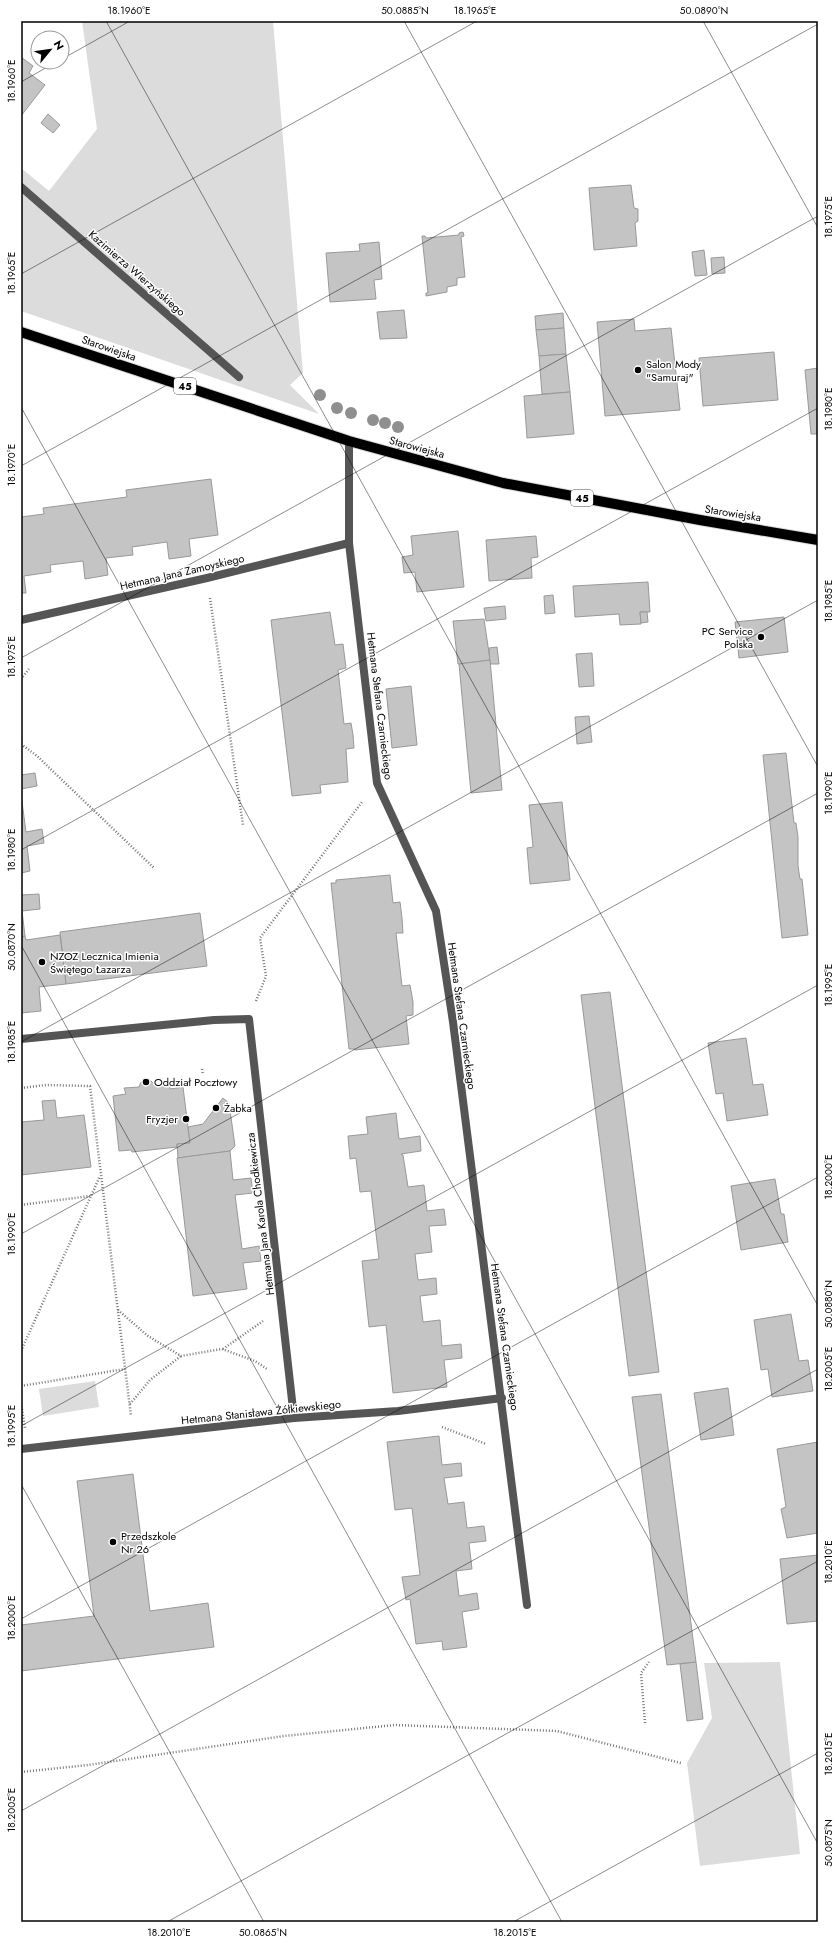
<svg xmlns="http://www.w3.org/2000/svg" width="839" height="1943" viewBox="0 0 839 1943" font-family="Jost,sans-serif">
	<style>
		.green { fill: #dcdcdc }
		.building { fill: #c4c4c4; stroke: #999 }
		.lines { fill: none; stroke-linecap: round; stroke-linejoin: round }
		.primary-casing { stroke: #dbdbdb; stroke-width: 12 }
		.path { stroke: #777; stroke-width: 2.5; stroke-dasharray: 1 2; stroke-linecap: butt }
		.service { stroke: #555; stroke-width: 8 }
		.minor { stroke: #555; stroke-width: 8 }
		.primary { stroke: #000; stroke-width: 10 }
		.tree { fill: #8f8f8f }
		.ticks { fill: none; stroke: #000; stroke-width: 1; stroke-opacity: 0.45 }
		.poi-dot { fill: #000; stroke: #fff; stroke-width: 1.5 }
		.labels { text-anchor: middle; stroke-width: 3; stroke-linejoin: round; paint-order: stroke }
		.shield { fill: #fff; stroke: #4c4c4c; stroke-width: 1 }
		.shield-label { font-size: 10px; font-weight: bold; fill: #000 }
		.street-label { font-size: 11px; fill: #000; stroke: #fff }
		.poi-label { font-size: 11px; fill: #000; stroke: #fff; text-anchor: start }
		.neatline { fill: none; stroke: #000; stroke-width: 1.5 }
		.ticks-label { font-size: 10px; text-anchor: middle; fill: #000 }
	</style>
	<rect width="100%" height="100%" fill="#fff"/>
	<g class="green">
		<path d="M 82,21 L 273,21 L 303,373 L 290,385 L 319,414 L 21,311 L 21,168 L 49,191 L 97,129 Z"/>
		<path d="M 95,1381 L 99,1407 L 43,1416 L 39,1389 Z"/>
		<path d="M 780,1662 L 800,1854 L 700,1866 L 687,1763 L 712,1718 L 704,1663 Z"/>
	</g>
	<g class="building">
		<path d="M 21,57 L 33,66 L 29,73 L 45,85 L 21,116 Z"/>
		<path d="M 48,114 L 60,125 L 53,133 L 41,123 Z"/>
		<path d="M 631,185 L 634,208 L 638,209 L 638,221 L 635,223 L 637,246 L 594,250 L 589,188 Z"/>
		<path d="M 463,232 L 464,236 L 461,237 L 465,277 L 457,278 L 457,285 L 447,287 L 447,292 L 426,296 L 426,293 L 428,293 L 422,236 L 425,236 L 426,238 L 459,235 L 459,233 Z"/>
		<path d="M 379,242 L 382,279 L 374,280 L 376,299 L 330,302 L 326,253 L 360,251 L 359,244 Z"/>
		<path d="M 704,250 L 707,275 L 695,276 L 692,252 Z"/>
		<path d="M 724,257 L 725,273 L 712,274 L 711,258 Z"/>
		<path d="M 404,310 L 407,338 L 380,339 L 377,312 Z"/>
		<path d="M 563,313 L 564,328 L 536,330 L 535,316 Z"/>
		<path d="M 634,319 L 635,331 L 671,328 L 680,410 L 605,416 L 597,322 Z"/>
		<path d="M 564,328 L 566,354 L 539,356 L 536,330 Z"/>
		<path d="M 774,352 L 778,400 L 703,406 L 699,358 Z"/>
		<path d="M 566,354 L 570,392 L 542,394 L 539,356 Z"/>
		<path d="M 818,368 L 818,434 L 811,434 L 805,370 Z"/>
		<path d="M 570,392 L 574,434 L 527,438 L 524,396 Z"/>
		<path d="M 211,479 L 218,535 L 189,539 L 191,556 L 169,559 L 167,542 L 132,547 L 133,555 L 106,558 L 108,575 L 85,579 L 83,561 L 50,565 L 51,572 L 24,576 L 26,593 L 21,593 L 21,517 L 44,514 L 43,508 L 127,497 L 126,490 Z"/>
		<path d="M 458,531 L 464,587 L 417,592 L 415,572 L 404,573 L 402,557 L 413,555 L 411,536 Z"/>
		<path d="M 536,536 L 538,557 L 531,558 L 532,578 L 489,581 L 486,540 Z"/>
		<path d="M 648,582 L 650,612 L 640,612 L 641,624 L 620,625 L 619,614 L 575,617 L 573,586 Z"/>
		<path d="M 553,595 L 555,613 L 545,614 L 544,596 Z"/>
		<path d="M 505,606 L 506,619 L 486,621 L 484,608 Z"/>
		<path d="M 330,612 L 335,645 L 343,644 L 346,668 L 338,670 L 344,724 L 351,723 L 353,735 L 354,748 L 346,749 L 348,782 L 320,785 L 321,793 L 292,796 L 271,620 Z"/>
		<path d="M 640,612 L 647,612 L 648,622 L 641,623 Z"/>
		<path d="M 784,617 L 788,652 L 739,658 L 735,622 Z"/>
		<path d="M 484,619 L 490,660 L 458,664 L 453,621 Z"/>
		<path d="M 497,647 L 499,664 L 490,664 L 489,648 Z"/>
		<path d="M 592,653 L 594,686 L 579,687 L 576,654 Z"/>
		<path d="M 490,660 L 502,790 L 471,793 L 459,664 Z"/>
		<path d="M 411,686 L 417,745 L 392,748 L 386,689 Z"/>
		<path d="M 589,716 L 592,742 L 577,744 L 575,717 Z"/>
		<path d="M 786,753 L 794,823 L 796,823 L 798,837 L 798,866 L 800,879 L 802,879 L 808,935 L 782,938 L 763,755 Z"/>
		<path d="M 35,773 L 37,786 L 21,789 L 21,775 Z"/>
		<path d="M 21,794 L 26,832 L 42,829 L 44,843 L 27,846 L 30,871 L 21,873 Z"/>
		<path d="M 562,802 L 570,880 L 530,884 L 527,848 L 533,847 L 529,805 Z"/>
		<path d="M 390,875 L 393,903 L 400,902 L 402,918 L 403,933 L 396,933 L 402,986 L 410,985 L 413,1002 L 413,1015 L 406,1016 L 409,1044 L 355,1050 L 355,1049 L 349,1049 L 331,883 L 336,883 L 336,880 Z"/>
		<path d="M 39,894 L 40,909 L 22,911 L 25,936 L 21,937 L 21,895 Z"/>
		<path d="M 200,913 L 207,966 L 66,984 L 60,932 Z"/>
		<path d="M 60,935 L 66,984 L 39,987 L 41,1011 L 21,1013 L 21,937 L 25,936 L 26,940 Z"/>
		<path d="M 610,992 L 659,1372 L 629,1376 L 581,995 Z"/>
		<path d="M 746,1038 L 753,1085 L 763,1084 L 768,1115 L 727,1121 L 723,1093 L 716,1094 L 708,1043 Z"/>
		<path d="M 151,1081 L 155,1085 L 169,1083 L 170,1089 L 183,1087 L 190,1143 L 177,1144 L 177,1147 L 132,1152 L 131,1150 L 119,1151 L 113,1096 L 126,1094 L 124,1088 L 139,1087 L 141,1082 Z"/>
		<path d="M 223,1098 L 229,1103 L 235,1146 L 230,1151 L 178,1158 L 177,1144 L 190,1143 L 188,1127 L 203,1124 Z"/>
		<path d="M 55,1100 L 57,1118 L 84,1115 L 91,1167 L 21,1175 L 21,1122 L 44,1120 L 42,1101 Z"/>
		<path d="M 396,1113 L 399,1139 L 420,1136 L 421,1151 L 401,1154 L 403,1155 L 408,1187 L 424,1185 L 427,1211 L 444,1209 L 446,1225 L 429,1226 L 432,1252 L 415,1254 L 418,1280 L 436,1278 L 437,1294 L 420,1296 L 423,1322 L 440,1320 L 442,1346 L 461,1344 L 462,1358 L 444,1360 L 447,1387 L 393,1393 L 386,1325 L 369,1327 L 362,1261 L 379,1259 L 371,1191 L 360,1192 L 356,1158 L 350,1159 L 348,1136 L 368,1134 L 366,1117 Z"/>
		<path d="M 230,1151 L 233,1180 L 251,1178 L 252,1186 L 253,1193 L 235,1195 L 242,1249 L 259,1246 L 261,1261 L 243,1263 L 247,1289 L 193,1296 L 177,1158 Z"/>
		<path d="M 775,1179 L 781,1214 L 784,1214 L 788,1242 L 741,1250 L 731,1186 Z"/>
		<path d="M 791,1314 L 799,1361 L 808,1360 L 813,1391 L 772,1397 L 768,1369 L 761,1370 L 754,1320 Z"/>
		<path d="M 728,1388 L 734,1435 L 701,1440 L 694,1393 Z"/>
		<path d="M 661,1394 L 696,1662 L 667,1665 L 632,1397 Z"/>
		<path d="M 439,1436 L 442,1465 L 461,1463 L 462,1476 L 444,1478 L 448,1504 L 464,1502 L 467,1528 L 484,1526 L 486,1541 L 469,1543 L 472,1569 L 456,1571 L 459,1596 L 477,1593 L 479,1609 L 462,1612 L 467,1647 L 443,1650 L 442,1641 L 416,1644 L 410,1599 L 406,1600 L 402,1577 L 420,1575 L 412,1508 L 395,1510 L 387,1442 Z"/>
		<path d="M 818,1442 L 818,1533 L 787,1538 L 781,1509 L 786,1507 L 777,1449 Z"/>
		<path d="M 133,1474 L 150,1611 L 208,1603 L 214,1647 L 21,1671 L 21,1625 L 94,1616 L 77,1481 Z"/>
		<path d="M 818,1555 L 818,1621 L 787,1624 L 780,1559 Z"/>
		<path d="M 696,1662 L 703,1719 L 687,1721 L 680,1664 Z"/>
	</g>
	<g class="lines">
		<g class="primary-casing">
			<path id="primary" d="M 21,332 L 349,441 L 503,483 L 700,520 L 818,540"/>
		</g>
		<g class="path">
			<path d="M 210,598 L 243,825"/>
			<path d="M 21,679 L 29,669"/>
			<path d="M 21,744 L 37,756 L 154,868"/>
			<path d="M 256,1001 L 266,976 L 260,938 L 362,802"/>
			<path d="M 202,1069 L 203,1074"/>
			<path d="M 21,1088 L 46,1085 L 90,1086 L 131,1416"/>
			<path d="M 21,1205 L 90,1196"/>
			<path d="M 118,1310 L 148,1336 L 181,1356 L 222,1349 L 255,1361 L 267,1369"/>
			<path d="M 223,1349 L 263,1321"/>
			<path d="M 21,1351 L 100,1176"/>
			<path d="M 21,1386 L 125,1369"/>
			<path d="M 21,1403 L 25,1428"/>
			<path d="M 130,1404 L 150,1380 L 181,1356"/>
			<path d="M 442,1427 L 486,1444"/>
			<path d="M 645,1723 L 641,1673 L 649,1662"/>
			<path d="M 21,1772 L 88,1765 L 284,1736 L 395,1725 L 557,1731 L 681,1763"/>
		</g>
		<path class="service" d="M 21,187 L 239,377"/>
		<g class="minor">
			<path d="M 349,441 L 349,543 L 377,783 L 436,911 L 453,1022 L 527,1605"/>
			<path d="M 21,620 L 207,578 L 349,543"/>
			<path d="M 21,1039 L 214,1020 L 249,1019 L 294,1418"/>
			<path d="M 21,1449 L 294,1418 L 398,1411 L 502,1398"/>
		</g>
		<use href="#primary" class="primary"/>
	</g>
	<g class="tree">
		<circle cx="320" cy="395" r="6"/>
		<circle cx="337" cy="408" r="6"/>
		<circle cx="351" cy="413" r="6"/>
		<circle cx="373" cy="420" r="6"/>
		<circle cx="385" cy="423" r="6"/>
		<circle cx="398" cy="427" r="6"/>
	</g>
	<path class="ticks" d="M 106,21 L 818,1306M 404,21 L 818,767M 703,21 L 818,228M 62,59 L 130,21M 21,82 L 56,62M 21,274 L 477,21M 21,407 L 818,1844M 21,466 L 818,24M 21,658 L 818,216M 21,850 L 818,408M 21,945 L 562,1922M 21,1042 L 818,600M 21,1234 L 818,793M 21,1426 L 818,985M 21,1484 L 264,1922M 21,1619 L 818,1177M 21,1811 L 818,1369M 167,1922 L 818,1561M 513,1922 L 818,1753"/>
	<g class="poi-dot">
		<circle cx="638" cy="370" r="4"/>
		<circle cx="761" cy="637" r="4"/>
		<circle cx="42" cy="962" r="4"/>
		<circle cx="146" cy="1082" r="4"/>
		<circle cx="216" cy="1108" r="4"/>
		<circle cx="186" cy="1119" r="4"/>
		<circle cx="113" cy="1542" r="4"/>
	</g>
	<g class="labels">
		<g class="shield">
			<rect x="174" y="378" width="22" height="16" rx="3"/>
			<rect x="571" y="490" width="22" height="16" rx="3"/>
		</g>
		<g class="shield-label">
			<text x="185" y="390">45</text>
			<text x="582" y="502">45</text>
		</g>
		<g class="street-label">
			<text transform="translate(137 273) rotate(41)" y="4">Kazimierza Wierzyńskiego</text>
			<text transform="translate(109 348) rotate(19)" y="4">Starowiejska</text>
			<text transform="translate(417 447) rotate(15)" y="4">Starowiejska</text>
			<text transform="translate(733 513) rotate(9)" y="4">Starowiejska</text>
			<text transform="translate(182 572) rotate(-13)" y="4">Hetmana Jana Zamoyskiego</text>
			<text transform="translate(380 706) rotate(83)" y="4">Hetmana Stefana Czarnieckiego</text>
			<text transform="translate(462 1016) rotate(82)" y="4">Hetmana Stefana Czarnieckiego</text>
			<text transform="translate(260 1214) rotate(-97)" y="4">Hetmana Jana Karola Chodkiewicza</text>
			<text transform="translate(505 1337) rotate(82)" y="4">Hetmana Stefana Czarnieckiego</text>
			<text transform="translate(261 1412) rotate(-6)" y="4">Hetmana Stanisława Żółkiewskiego</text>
		</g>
		<g class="poi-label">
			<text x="646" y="368">Salon Mody<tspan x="646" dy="13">"Samuraj"</tspan></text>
			<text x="753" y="635" text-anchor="end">PC Service<tspan x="753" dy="13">Polska</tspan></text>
			<text x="50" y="960">NZOZ Lecznica Imienia<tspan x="50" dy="13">Świętego Łazarza</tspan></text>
			<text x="154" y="1086">Oddział Pocztowy</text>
			<text x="224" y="1112">Żabka</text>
			<text x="178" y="1123" text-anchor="end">Fryzjer</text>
			<text x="121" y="1540">Przedszkole<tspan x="121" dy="13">Nr 26</tspan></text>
		</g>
	</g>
	<rect width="839" height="1943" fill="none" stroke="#ffffff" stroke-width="44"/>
	<g transform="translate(50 50) rotate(61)"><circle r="19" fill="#ffffff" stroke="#999999"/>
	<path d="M0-3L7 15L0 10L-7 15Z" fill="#000000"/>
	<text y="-6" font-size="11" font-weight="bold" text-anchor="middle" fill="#000000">N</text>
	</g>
	<rect x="22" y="22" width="795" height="1899" class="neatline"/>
	<g class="ticks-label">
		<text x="129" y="14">18.1960°E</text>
		<text x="405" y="14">50.0885°N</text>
		<text x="475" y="14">18.1965°E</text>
		<text x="704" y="14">50.0890°N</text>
		<text transform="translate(11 81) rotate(-90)" y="4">18.1960°E</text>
		<text transform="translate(828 217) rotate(-90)" y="4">18.1975°E</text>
		<text transform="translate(11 273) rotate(-90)" y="4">18.1965°E</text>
		<text transform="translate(828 409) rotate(-90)" y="4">18.1980°E</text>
		<text transform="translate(11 465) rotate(-90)" y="4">18.1970°E</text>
		<text transform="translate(828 601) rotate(-90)" y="4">18.1985°E</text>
		<text transform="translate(11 657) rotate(-90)" y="4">18.1975°E</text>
		<text transform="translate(828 793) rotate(-90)" y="4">18.1990°E</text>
		<text transform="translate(11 850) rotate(-90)" y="4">18.1980°E</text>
		<text transform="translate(11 947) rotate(-90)" y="4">50.0870°N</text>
		<text transform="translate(828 985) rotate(-90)" y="4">18.1995°E</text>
		<text transform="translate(11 1042) rotate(-90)" y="4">18.1985°E</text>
		<text transform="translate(828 1177) rotate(-90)" y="4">18.2000°E</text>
		<text transform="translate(11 1234) rotate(-90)" y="4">18.1990°E</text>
		<text transform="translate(828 1304) rotate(-90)" y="4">50.0880°N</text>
		<text transform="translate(828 1369) rotate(-90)" y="4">18.2005°E</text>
		<text transform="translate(11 1426) rotate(-90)" y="4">18.1995°E</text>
		<text transform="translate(828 1562) rotate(-90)" y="4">18.2010°E</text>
		<text transform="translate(11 1618) rotate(-90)" y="4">18.2000°E</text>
		<text transform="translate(828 1754) rotate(-90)" y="4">18.2015°E</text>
		<text transform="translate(11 1810) rotate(-90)" y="4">18.2005°E</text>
		<text transform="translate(828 1843) rotate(-90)" y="4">50.0875°N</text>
		<text x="169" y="1936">18.2010°E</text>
		<text x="263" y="1936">50.0865°N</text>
		<text x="515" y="1936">18.2015°E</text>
	</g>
</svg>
